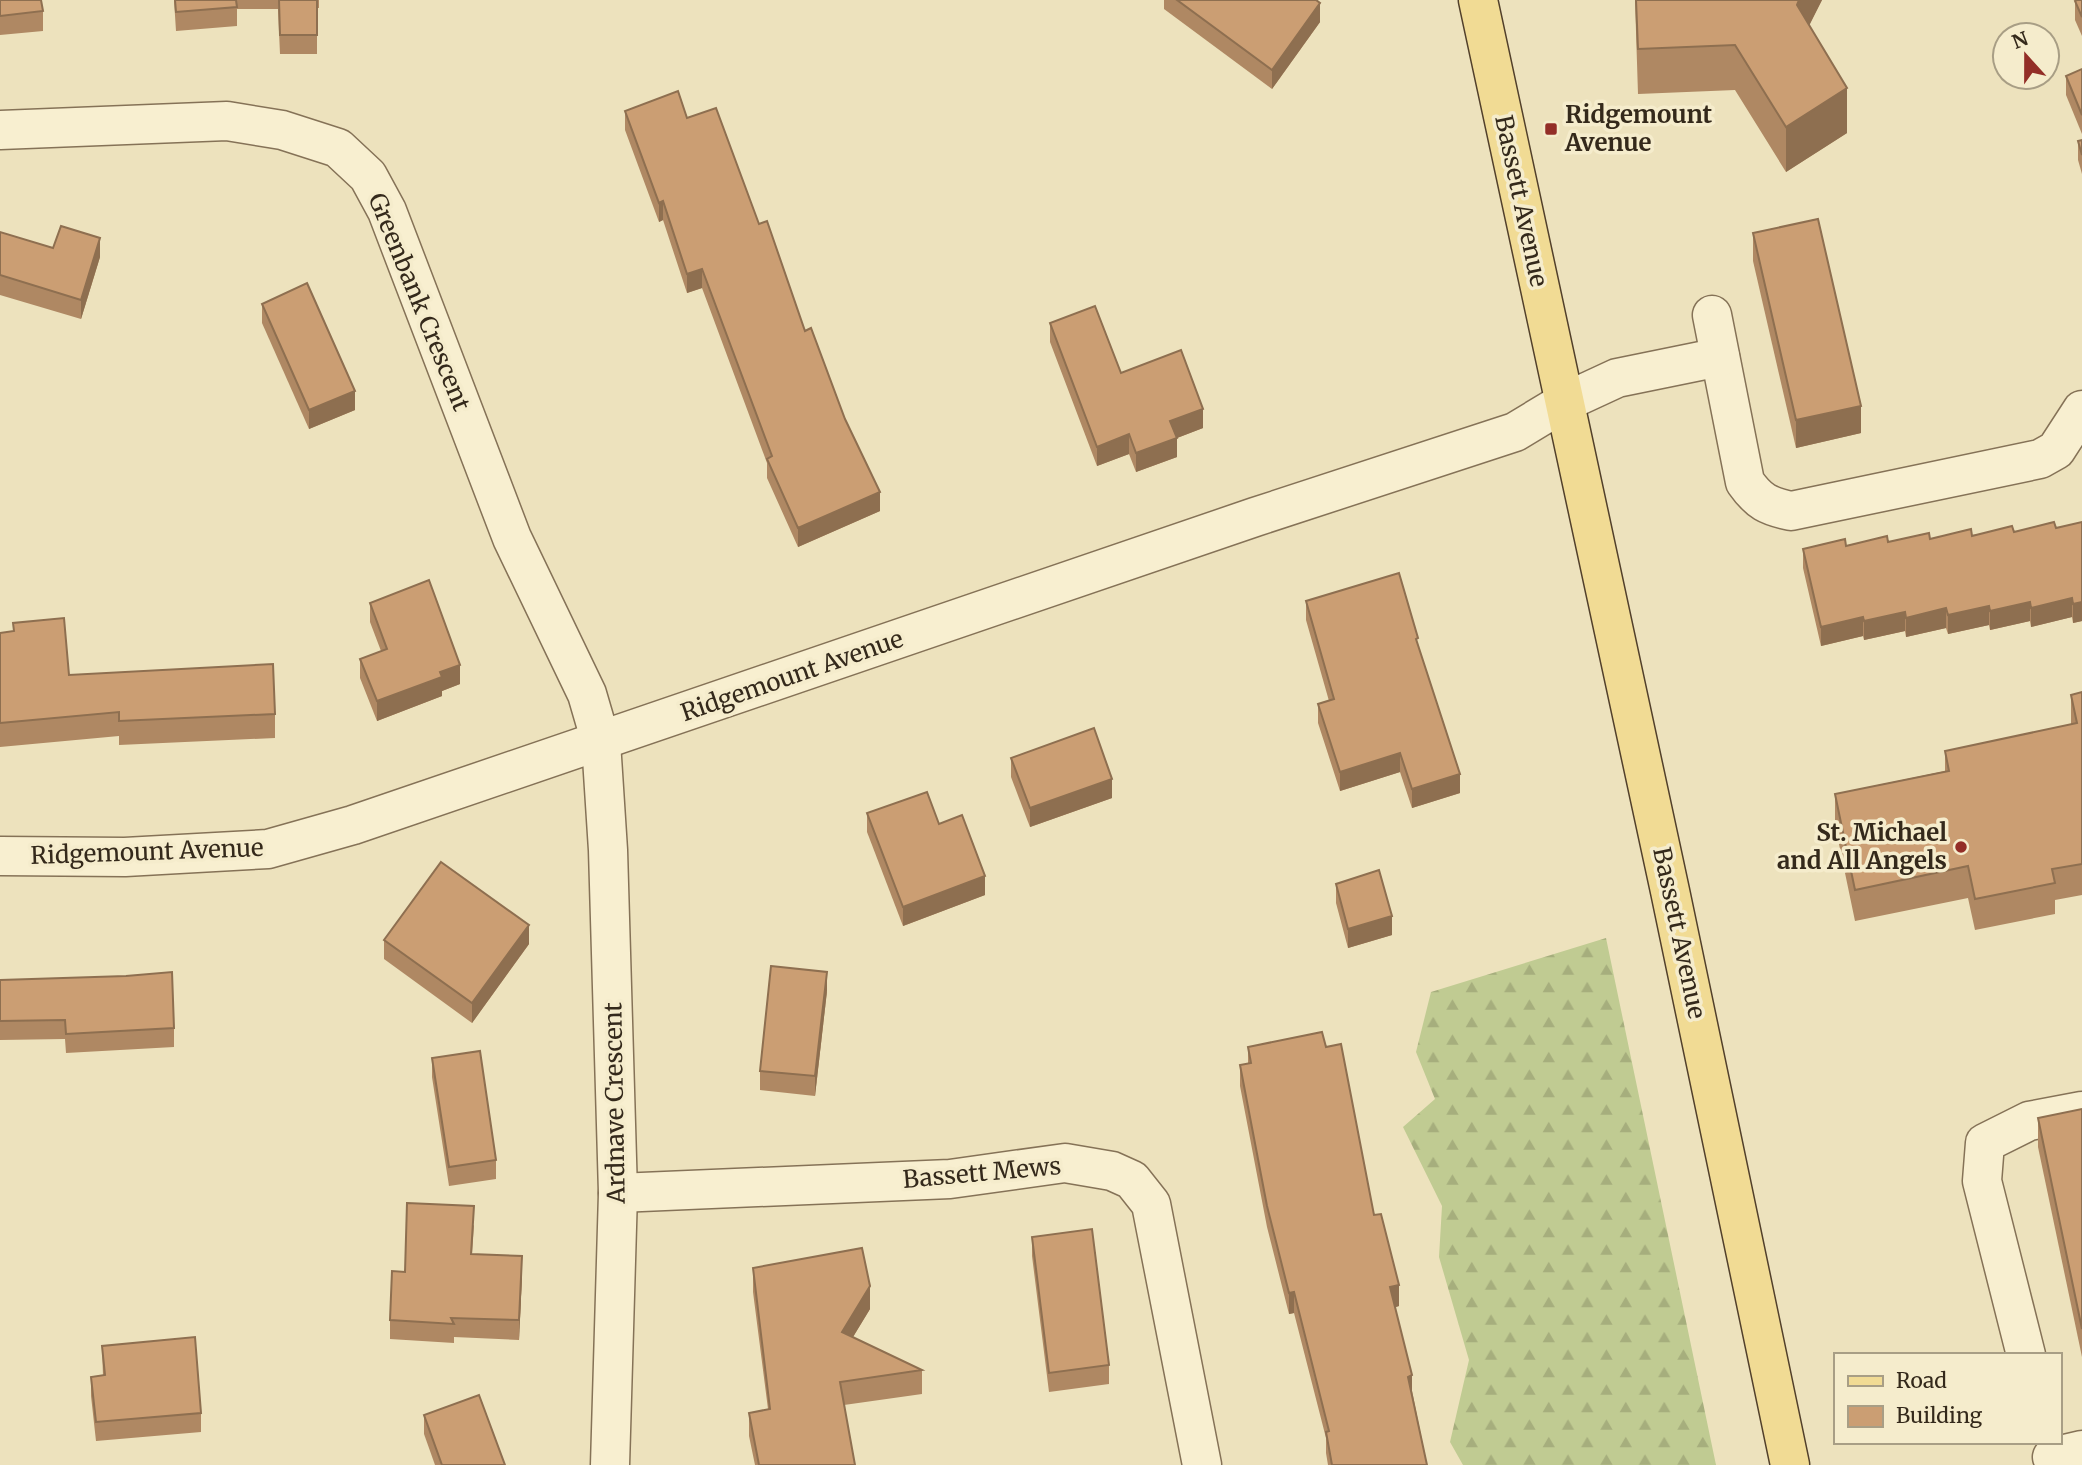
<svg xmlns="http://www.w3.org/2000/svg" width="2082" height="1465" viewBox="0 0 2082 1465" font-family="Merriweather,serif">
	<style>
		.forest { fill: url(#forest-firs) }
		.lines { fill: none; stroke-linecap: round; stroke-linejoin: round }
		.minor-casing { stroke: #857257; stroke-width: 41 }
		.major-casing { stroke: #52402b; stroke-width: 41 }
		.minor { stroke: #f8efd0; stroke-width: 38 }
		.major { stroke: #f1db94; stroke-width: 38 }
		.wall { fill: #af8863 }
		.shaded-wall { fill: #8e6f50 }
		.building { fill: #cb9e73; stroke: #8e6f50; stroke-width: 2 }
		.poi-dot { fill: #932e27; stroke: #f5eccc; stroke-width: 2.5 }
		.labels { text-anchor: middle; stroke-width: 7; stroke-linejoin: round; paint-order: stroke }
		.poi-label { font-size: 24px; font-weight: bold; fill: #34291b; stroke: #f5eccc; text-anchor: start }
		.street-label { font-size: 24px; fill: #34291b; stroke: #f5eccc }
	</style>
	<defs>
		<pattern id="forest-firs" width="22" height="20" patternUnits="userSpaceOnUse" patternTransform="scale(1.75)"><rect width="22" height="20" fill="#c0cb92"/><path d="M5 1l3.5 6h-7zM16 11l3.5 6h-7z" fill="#a6ae7d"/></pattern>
	</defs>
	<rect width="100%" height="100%" fill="#ede2bd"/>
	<path class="forest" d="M 1606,938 L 1716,1465 L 1463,1465 L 1450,1442 L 1469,1360 L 1439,1257 L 1442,1206 L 1403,1127 L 1435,1099 L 1416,1052 L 1431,992 Z"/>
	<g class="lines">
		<g class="minor-casing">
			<g id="minor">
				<path d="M 0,130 L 227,121 L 282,130 L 338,148 L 368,176 L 387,211 L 512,538 L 587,694 L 601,742 L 608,850 L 618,1193 L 610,1465"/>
				<path d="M 1712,315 L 1745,482 C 1759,502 1768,506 1791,511 L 2040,459 L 2056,450 L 2082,410"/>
				<path d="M 0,856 L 125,857 L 268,849 L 353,825 L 1255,517 L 1515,432 L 1563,403 L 1617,378 L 1720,357"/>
				<path d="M 618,1193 L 950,1179 L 1065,1163 L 1112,1171 L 1132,1180 L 1151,1204 L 1202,1465"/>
				<path d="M 2026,1355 L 1982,1181 L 1985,1143 L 2029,1121 L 2082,1111"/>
				<path d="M 2052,1457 L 2082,1450"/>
			</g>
		</g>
		<g class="major-casing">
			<path id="major" d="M 1478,0 L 1670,891 L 1790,1465"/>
		</g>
		<use href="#minor" class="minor"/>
		<use href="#major" class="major"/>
	</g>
	<g class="wall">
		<path d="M 0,0 L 43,11 L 43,31 L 0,35 Z"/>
		<path d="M 174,0 L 319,0 L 319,8 L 317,8 L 317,54 L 280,54 L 278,9 L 237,9 L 237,26 L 176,31 Z"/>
		<path d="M 1164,0 L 1316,0 L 1320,22 L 1272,89 L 1164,9 Z"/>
		<path d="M 1635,0 L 1822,0 L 1809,25 L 1847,133 L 1786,172 L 1735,90 L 1638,94 Z"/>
		<path d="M 2082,0 L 2082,36 L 2075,20 L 2075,1 Z"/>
		<path d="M 2082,69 L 2082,134 L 2066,95 L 2066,76 Z"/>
		<path d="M 625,111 L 687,118 L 759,224 L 880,511 L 798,547 L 767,478 L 767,463 L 702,288 L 687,293 L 663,220 L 659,222 L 625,130 Z"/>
		<path d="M 2082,140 L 2082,174 L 2078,160 L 2078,141 Z"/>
		<path d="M 0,232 L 53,248 L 100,257 L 81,319 L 0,295 Z"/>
		<path d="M 1753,233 L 1861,433 L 1796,448 L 1753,261 Z"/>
		<path d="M 262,304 L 355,410 L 309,429 L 262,323 Z"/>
		<path d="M 1050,323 L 1121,373 L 1203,428 L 1177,438 L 1177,457 L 1136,472 L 1129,454 L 1097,466 L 1050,342 Z"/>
		<path d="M 2082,522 L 2082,621 L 2073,623 L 2072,617 L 2031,627 L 2030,621 L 1990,630 L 1989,625 L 1948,634 L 1946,628 L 1906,637 L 1905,631 L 1864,640 L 1863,636 L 1821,646 L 1803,568 L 1803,549 L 2056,528 Z"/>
		<path d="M 1306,601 L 1418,648 L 1460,793 L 1412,808 L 1400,772 L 1340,791 L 1318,723 L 1318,704 L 1329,701 L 1306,620 Z"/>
		<path d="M 370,603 L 460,684 L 442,691 L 442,696 L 377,721 L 360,678 L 360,659 L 381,651 L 370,622 Z"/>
		<path d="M 13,623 L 69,675 L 275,714 L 275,738 L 119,745 L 119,736 L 0,747 L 0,633 L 13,631 Z"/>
		<path d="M 2082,692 L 2082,895 L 2055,900 L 2055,914 L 1975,930 L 1968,898 L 1855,921 L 1835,825 L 1835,794 L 1945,771 L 1945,751 L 2071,725 L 2071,695 Z"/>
		<path d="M 1011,758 L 1112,798 L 1030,827 L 1011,777 Z"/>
		<path d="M 867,813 L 939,824 L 985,895 L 903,926 L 867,832 Z"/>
		<path d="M 1336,884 L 1392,935 L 1348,948 L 1336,903 Z"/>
		<path d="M 384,940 L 529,944 L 472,1023 L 384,959 Z"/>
		<path d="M 0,980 L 174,1028 L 174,1047 L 66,1053 L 65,1039 L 0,1040 Z"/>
		<path d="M 827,991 L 815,1096 L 760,1090 L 760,1071 Z"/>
		<path d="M 1248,1047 L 1326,1047 L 1374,1215 L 1399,1306 L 1395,1307 L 1427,1465 L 1328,1465 L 1326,1453 L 1326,1438 L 1294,1313 L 1289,1314 L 1267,1227 L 1240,1086 L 1240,1065 L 1248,1064 Z"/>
		<path d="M 432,1058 L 496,1160 L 496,1179 L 449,1186 L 432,1077 Z"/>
		<path d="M 2082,1109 L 2082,1357 L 2038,1147 L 2038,1118 Z"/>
		<path d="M 474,1225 L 472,1254 L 522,1275 L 519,1340 L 454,1337 L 454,1343 L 390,1339 L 390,1320 L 405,1272 Z"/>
		<path d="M 1032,1237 L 1109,1365 L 1109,1384 L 1049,1392 L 1032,1256 Z"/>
		<path d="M 753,1268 L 870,1309 L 853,1337 L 922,1370 L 922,1394 L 844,1405 L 855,1465 L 755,1465 L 749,1436 L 749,1413 L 768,1409 L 753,1292 Z"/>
		<path d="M 102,1346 L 201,1413 L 201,1432 L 96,1441 L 91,1396 L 91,1377 L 103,1376 Z"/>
		<path d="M 424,1415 L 505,1465 L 435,1465 L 424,1434 Z"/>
	</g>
	<g class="shaded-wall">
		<path d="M 1799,0 L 1822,0 L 1797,50 L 1797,5 Z"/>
		<path d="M 1320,3 L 1320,22 L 1272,89 L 1272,70 Z"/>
		<path d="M 1847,88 L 1847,133 L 1786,172 L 1786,127 Z"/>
		<path d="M 663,201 L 663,220 L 659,222 L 659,203 Z"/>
		<path d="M 100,238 L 100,257 L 81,319 L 81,300 Z"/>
		<path d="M 702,269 L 702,288 L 687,293 L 687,274 Z"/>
		<path d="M 355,391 L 355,410 L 309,429 L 309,410 Z"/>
		<path d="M 1861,406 L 1861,433 L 1796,448 L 1796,420 Z"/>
		<path d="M 1203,409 L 1203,428 L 1177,438 L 1177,457 L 1136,472 L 1136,453 L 1170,421 Z"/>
		<path d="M 1129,434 L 1129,454 L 1097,466 L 1097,447 Z"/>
		<path d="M 880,492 L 880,511 L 798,547 L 798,528 Z"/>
		<path d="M 2072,598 L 2072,617 L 2031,627 L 2031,608 Z"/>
		<path d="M 2030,602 L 2030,621 L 1990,630 L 1990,611 Z"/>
		<path d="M 2082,602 L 2082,621 L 2073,623 L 2073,604 Z"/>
		<path d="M 1989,606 L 1989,625 L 1948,634 L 1948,615 Z"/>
		<path d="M 1946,608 L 1946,628 L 1906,637 L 1906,618 Z"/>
		<path d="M 1905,612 L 1905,631 L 1864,640 L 1864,621 Z"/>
		<path d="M 1863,617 L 1863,636 L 1821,646 L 1821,627 Z"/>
		<path d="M 460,665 L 460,684 L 442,691 L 442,696 L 377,721 L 377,701 L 440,672 Z"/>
		<path d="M 1400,753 L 1400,772 L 1340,791 L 1340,772 Z"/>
		<path d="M 1460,774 L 1460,793 L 1412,808 L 1412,789 Z"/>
		<path d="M 1112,779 L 1112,798 L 1030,827 L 1030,808 Z"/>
		<path d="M 985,876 L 985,895 L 903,926 L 903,907 Z"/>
		<path d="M 1392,916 L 1392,935 L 1348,948 L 1348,929 Z"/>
		<path d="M 529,925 L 529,944 L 472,1023 L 472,1003 Z"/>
		<path d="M 827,972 L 827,991 L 815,1096 L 815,1076 Z"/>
		<path d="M 522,1256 L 522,1275 L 519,1340 L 519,1320 Z"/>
		<path d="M 1399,1285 L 1399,1306 L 1390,1309 L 1390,1287 Z"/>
		<path d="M 870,1286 L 870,1309 L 842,1355 L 842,1332 Z"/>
		<path d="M 1294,1292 L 1294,1313 L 1289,1314 L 1289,1293 Z"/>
		<path d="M 1412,1375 L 1412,1397 L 1408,1377 Z"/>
	</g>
	<g class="building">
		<path d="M 0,0 L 41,0 L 43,11 L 0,16 Z"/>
		<path d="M 175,0 L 236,0 L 237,7 L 176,12 Z"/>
		<path d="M 279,0 L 317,0 L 317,35 L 280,35 Z"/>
		<path d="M 1177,0 L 1316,0 L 1320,3 L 1272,70 Z"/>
		<path d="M 1636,0 L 1799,0 L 1797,5 L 1847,88 L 1786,127 L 1735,45 L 1638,49 Z"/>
		<path d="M 2077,0 L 2082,0 L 2082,17 L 2075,1 Z"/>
		<path d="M 2082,69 L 2082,115 L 2066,76 Z"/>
		<path d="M 678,91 L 687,118 L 716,108 L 759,224 L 767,221 L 805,331 L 811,328 L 845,419 L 880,492 L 798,528 L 767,459 L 772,456 L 702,269 L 687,274 L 663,201 L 659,203 L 625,111 Z"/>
		<path d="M 2082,140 L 2082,155 L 2078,141 Z"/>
		<path d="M 1818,219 L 1861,406 L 1796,420 L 1753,233 Z"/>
		<path d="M 61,226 L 100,238 L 81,300 L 0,275 L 0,232 L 53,248 Z"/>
		<path d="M 307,283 L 355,391 L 309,410 L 262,304 Z"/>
		<path d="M 1095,306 L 1121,373 L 1181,350 L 1203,409 L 1170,421 L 1177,438 L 1136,453 L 1129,434 L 1097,447 L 1050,323 Z"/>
		<path d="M 2054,522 L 2056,528 L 2082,522 L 2082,602 L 2073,604 L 2072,598 L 2031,608 L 2030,602 L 1990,611 L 1989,606 L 1948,615 L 1946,608 L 1906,618 L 1905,612 L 1864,621 L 1863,617 L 1821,627 L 1803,549 L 1845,539 L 1846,546 L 1887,536 L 1888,542 L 1929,533 L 1930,539 L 1971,529 L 1972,536 L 2012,526 L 2014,532 Z"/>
		<path d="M 1399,573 L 1418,638 L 1416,639 L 1460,774 L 1412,789 L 1400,753 L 1340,772 L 1318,704 L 1334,699 L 1306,601 Z"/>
		<path d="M 429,580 L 460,665 L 440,672 L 442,677 L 377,701 L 360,659 L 387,649 L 370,603 Z"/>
		<path d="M 64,618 L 69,675 L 273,664 L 275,714 L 119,721 L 119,712 L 0,723 L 0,633 L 14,631 L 13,623 Z"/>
		<path d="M 2082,692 L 2082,864 L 2052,869 L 2055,883 L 1975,899 L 1968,866 L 1855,890 L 1835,794 L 1949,771 L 1945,751 L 2077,723 L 2071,695 Z"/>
		<path d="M 1094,728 L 1112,779 L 1030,808 L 1011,758 Z"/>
		<path d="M 927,792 L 939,824 L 962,815 L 985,876 L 903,907 L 867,813 Z"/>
		<path d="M 441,862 L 529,925 L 472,1003 L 384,940 Z"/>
		<path d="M 1379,870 L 1392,916 L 1348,929 L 1336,884 Z"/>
		<path d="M 771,966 L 827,972 L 815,1076 L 760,1071 Z"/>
		<path d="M 172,972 L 174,1028 L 66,1034 L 65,1020 L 0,1021 L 0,980 L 126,976 Z"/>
		<path d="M 1322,1032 L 1326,1047 L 1341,1044 L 1374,1215 L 1381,1214 L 1399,1285 L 1390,1287 L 1412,1375 L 1408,1377 L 1427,1465 L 1332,1465 L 1326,1432 L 1329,1431 L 1294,1292 L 1289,1293 L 1267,1206 L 1240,1065 L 1251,1063 L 1248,1047 Z"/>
		<path d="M 480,1051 L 496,1160 L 449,1167 L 432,1058 Z"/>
		<path d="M 2082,1109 L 2082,1329 L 2038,1118 Z"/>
		<path d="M 407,1203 L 474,1206 L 471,1254 L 522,1256 L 519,1320 L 451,1318 L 454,1324 L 390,1320 L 392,1271 L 405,1272 Z"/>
		<path d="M 1092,1229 L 1109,1365 L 1049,1373 L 1032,1237 Z"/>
		<path d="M 862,1248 L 870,1286 L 842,1332 L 922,1370 L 840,1382 L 855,1465 L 759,1465 L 749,1413 L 770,1409 L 753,1268 Z"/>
		<path d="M 195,1337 L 201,1413 L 96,1422 L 91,1377 L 105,1375 L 102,1346 Z"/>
		<path d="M 479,1395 L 505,1465 L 442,1465 L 424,1415 Z"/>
	</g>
	<g class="poi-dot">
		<rect x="1544" y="122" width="14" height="14" rx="3.5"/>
		<circle cx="1961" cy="847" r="7"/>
	</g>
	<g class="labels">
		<g class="poi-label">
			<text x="1565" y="123">Ridgemount<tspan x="1565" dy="28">Avenue</tspan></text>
			<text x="1947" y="841" text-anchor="end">St. Michael<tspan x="1947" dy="28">and All Angels</tspan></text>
		</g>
		<g class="street-label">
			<text transform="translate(1521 201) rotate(78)" y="8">Bassett Avenue</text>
			<text transform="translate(419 302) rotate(68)" y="8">Greenbank Crescent</text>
			<text transform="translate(792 676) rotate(-19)" y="8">Ridgemount Avenue</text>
			<text transform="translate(147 852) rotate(-2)" y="8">Ridgemount Avenue</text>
			<text transform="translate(1679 933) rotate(78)" y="8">Bassett Avenue</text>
			<text transform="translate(615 1103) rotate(-91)" y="8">Ardnave Crescent</text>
			<text transform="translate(982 1173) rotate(-5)" y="8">Bassett Mews</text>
		</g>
	</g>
	<rect x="1834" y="1353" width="228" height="91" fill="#f5eccc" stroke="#a89e85" stroke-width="2"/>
	<rect x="1848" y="1376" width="35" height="10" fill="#f1db94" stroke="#a89e85" stroke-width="2"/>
	<text x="1896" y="1388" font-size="21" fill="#34291b">Road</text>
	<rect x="1848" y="1406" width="35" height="21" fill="#cb9e73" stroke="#a89e85" stroke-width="2"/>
	<text x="1896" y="1423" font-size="21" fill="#34291b">Building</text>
	<g transform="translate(2026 56) rotate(339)"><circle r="33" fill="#f5eccc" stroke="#a89e85" stroke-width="2"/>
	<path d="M0-5L12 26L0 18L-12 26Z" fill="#932e27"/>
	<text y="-10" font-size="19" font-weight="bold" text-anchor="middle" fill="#34291b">N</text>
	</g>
</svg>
